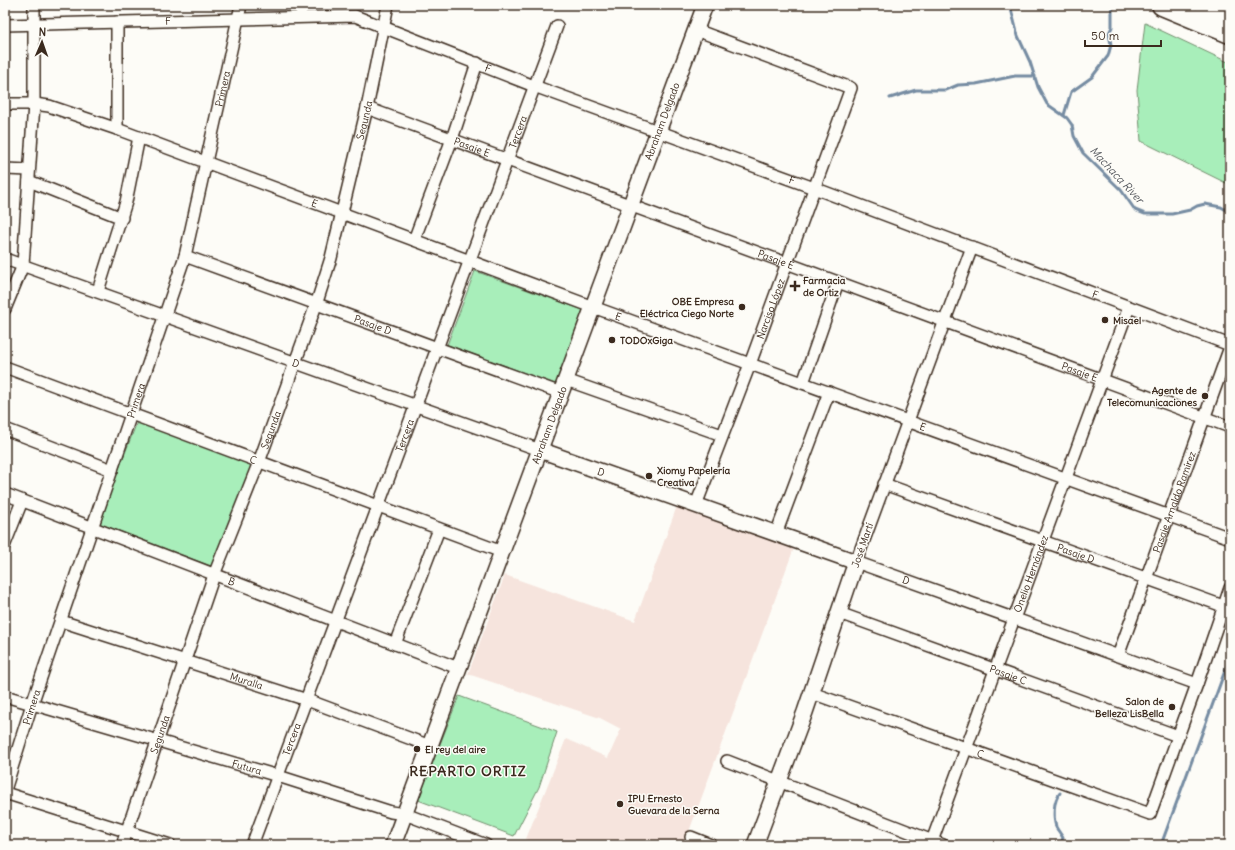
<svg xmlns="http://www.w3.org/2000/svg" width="1235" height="850" viewBox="0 0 1235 850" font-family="Delius,sans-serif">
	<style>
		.built { fill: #f6e4dd }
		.green { fill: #a8eeba; stroke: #728c6c }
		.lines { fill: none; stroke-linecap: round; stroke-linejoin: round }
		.stream { stroke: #768ca2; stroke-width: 3 }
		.street-casing { stroke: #3b2a1e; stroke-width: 14 }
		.secondary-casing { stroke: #3b2a1e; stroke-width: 18 }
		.highway-casing { stroke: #3b2a1e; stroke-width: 23 }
		.street { stroke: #fdfcf7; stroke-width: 11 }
		.secondary { stroke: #fdfcf7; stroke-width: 15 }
		.highway { stroke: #fdfcf7; stroke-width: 20 }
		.poi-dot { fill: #3b2a1e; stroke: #fdfcf7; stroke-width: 1.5 }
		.labels { text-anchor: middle; stroke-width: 3; stroke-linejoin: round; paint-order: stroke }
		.street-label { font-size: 10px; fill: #3b2a1e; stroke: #fdfcf7 }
		.poi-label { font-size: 10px; font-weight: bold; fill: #3b2a1e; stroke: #fdfcf7; text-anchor: start }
		.water-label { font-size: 11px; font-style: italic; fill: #585b60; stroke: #fdfcf7 }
		.district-label { font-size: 14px; font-weight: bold; letter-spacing: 1px; fill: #3b2a1e; stroke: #fdfcf7 }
	</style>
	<rect width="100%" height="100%" fill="#fdfcf7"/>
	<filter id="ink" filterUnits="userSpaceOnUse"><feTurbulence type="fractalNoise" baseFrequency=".025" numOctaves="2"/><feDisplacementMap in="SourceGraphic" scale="8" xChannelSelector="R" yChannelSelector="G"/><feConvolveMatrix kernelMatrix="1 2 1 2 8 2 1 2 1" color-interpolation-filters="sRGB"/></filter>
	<g filter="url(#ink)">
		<path class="built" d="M 677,506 L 794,548 L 684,845 L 539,845 L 526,839 L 566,739 L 608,758 L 621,729 L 600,718 L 468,674 L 505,575 L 635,621 Z"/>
		<g class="green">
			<path d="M 1145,23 L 1230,63 L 1230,185 L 1141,141 L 1137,90 Z"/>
			<path d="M 475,271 L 583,310 L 556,384 L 447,345 Z"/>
			<path d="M 137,422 L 252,465 L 213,567 L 98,523 Z"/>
			<path d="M 459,696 L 557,732 L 539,787 L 514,836 L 418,800 Z"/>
		</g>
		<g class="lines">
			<g class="stream">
				<path d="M 1010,5 L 1018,36 L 1030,62 L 1038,87 L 1047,104 L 1067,118 L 1072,125 L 1074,136 L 1083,153 L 1121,190 L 1135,210 L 1145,214 L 1172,214 L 1190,210 L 1197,206 L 1205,204 L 1221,207 L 1230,212"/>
				<path d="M 890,98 L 916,90 L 946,90 L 958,85 L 976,84 L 1015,76 L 1035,76"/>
				<path d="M 1064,115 L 1071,92 L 1092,77 L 1108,56 L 1111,45 L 1109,33 L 1112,27 L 1112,5"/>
				<path d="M 1060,793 C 1053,801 1053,817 1056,827 C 1058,831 1061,834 1063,838 L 1060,845"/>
				<path d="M 1161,845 L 1230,657"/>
			</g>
			<g class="street-casing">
				<g id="street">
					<path d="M 117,22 L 117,129"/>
					<path id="s1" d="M 5,25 L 355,16 L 534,86 L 814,188 L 1230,345"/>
					<path id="s2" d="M 5,104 L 34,104 L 49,106 L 117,129 L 593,307 L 1230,538"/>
					<path id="s3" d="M 367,108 L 1230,427"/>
					<path d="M 5,169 L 29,170"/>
					<path d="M 29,181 L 122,218"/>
					<path d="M 414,240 L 452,139 L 477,63"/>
					<path id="s4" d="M 972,247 L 856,562 L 1197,684"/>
					<path id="s5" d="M 185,256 L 561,393"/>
					<path id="s6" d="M 5,259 L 540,450"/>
					<path d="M 98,291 L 126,202 L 139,137"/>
					<path d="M 5,309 L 23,265 L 34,104 L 34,5"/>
					<path id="s7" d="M 5,367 L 502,552"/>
					<path d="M 566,380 L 722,435"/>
					<path d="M 803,383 L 838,282"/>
					<path d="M 5,429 L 112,470"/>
					<path id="s8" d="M 884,484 L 1223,606"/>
					<path id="s9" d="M 5,494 L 458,668"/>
					<path id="s10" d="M 696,505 L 750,364 L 851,88 L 696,30"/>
					<path d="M 776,534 L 829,392"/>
					<path d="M 5,544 L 22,501"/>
					<path id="s11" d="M 839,613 L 1178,736"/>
					<path id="s12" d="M 61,621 L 307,700 L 430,746"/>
					<path d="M 395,644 L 439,529"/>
					<path id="s13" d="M 1118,656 L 1230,347"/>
					<path id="s14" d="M 812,693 L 1150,814 L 1197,684 L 1230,588"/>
					<path id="s15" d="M 5,696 L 278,776 L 391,812 L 405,814 L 486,845"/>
					<path d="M 727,761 L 943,845"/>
					<path id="s16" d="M 5,790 L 32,704 L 185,256 L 241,5"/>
					<path d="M 5,793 L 170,845"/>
					<path d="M 691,837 L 711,845"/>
					<path id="s17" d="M 932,841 L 1129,307"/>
					<path id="s18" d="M 122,845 L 214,575 L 259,462 L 316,305 L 331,258 L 367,108 L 388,5"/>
					<path id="s19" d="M 252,845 L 557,26"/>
				</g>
			</g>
			<g class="secondary-casing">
				<g id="secondary">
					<path id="s20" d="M 540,450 L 856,562 L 805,712 L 755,845"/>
					<path id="s21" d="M 393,845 L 705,5"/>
				</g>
			</g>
			<g class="highway-casing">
				<g id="highway">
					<path d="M 1162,5 L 1230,33"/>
					<path d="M 1206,5 L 1230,15"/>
				</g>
			</g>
			<use href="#street" class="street"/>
			<use href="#secondary" class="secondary"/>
			<use href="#highway" class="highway"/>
		</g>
	</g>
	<g class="poi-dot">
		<path d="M793 280h4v4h4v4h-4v4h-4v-4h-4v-4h4z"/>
		<circle cx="742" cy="307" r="4"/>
		<circle cx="1105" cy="320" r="4"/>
		<circle cx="612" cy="340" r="4"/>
		<circle cx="1205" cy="396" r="4"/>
		<circle cx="649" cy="476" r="4"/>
		<circle cx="1172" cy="707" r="4"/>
		<circle cx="417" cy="749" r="4"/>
		<circle cx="620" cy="804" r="4"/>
	</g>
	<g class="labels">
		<g class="street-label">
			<text dy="4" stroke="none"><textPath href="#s1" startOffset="163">F</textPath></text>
			<text dy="4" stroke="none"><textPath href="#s1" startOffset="493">F</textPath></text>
			<text dy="4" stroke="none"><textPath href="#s16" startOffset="735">Primera</textPath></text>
			<text dy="4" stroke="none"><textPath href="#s18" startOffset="765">Segunda</textPath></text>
			<text dy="4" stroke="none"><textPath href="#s21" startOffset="772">Abraham Delgado</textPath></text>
			<text dy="4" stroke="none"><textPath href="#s19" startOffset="761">Tercera</textPath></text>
			<text dy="4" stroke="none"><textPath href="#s3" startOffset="112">Pasaje E</textPath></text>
			<text dy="4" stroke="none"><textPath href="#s1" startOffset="817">F</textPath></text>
			<text dy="4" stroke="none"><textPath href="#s2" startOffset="327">E</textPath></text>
			<text dy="4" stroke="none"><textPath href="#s3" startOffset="436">Pasaje E</textPath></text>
			<text dy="4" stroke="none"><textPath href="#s1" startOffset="1141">F</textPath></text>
			<text dy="4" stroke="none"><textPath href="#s10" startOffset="210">Narciso López</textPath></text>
			<text dy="4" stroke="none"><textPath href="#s2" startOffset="651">E</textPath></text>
			<text dy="4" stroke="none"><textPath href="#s5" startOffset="200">Pasaje D</textPath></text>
			<text dy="4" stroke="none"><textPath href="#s6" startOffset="309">D</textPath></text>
			<text dy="4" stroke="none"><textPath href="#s3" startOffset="760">Pasaje E</textPath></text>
			<text dy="4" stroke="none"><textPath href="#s16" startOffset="411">Primera</textPath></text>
			<text dy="4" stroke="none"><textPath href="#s21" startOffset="448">Abraham Delgado</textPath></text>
			<text dy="4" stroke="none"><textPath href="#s2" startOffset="975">E</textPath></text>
			<text dy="4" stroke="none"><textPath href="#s18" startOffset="441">Segunda</textPath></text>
			<text dy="4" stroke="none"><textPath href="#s19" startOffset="437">Tercera</textPath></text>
			<text dy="4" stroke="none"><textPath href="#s7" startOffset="265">C</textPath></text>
			<text dy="4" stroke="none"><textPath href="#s20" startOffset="65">D</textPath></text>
			<text dy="4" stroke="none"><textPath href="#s13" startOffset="164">Pasaje Arnaldo Ramírez</textPath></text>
			<text transform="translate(862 545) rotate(-71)" y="4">José Martí</text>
			<text dy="4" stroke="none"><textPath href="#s8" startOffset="204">Pasaje D</textPath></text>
			<text dy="4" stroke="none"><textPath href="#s17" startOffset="285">Onelio Hernández</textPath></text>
			<text dy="4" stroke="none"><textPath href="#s4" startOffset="389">D</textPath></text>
			<text dy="4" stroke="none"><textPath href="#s9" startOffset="243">B</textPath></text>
			<text dy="4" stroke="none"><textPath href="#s11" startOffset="180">Pasaje C</textPath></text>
			<text dy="4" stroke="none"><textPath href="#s12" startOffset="195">Muralla</textPath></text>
			<text dy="4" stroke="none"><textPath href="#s16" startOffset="87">Primera</textPath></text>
			<text dy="4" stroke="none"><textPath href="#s18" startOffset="117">Segunda</textPath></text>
			<text dy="4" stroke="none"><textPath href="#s19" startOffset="113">Tercera</textPath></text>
			<text dy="4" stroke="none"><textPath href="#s14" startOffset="179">C</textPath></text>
			<text dy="4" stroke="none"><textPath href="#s15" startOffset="252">Futura</textPath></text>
		</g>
		<g class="poi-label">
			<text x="803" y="284">Farmacia<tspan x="803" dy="12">de Ortiz</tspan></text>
			<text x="734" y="305" text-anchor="end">OBE Empresa<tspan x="734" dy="12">Eléctrica Ciego Norte</tspan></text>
			<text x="1113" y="324">Misael</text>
			<text x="620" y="344">TODOxGiga</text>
			<text x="1197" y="394" text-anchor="end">Agente de<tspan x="1197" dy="12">Telecomunicaciones</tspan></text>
			<text x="657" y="474">Xiomy Papelería<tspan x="657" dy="12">Creativa</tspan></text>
			<text x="1164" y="705" text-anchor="end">Salon de<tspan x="1164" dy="12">Belleza LisBella</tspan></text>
			<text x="425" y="753">El rey del aire</text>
			<text x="628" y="802">IPU Ernesto<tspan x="628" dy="12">Guevara de la Serna</tspan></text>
		</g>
		<g class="water-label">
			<text transform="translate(1117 175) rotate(47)" y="4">Machaca River</text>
		</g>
		<g class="district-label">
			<text x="468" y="776">REPARTO ORTIZ</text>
		</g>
	</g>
	<rect width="1235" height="850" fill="none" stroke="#fdfcf7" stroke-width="20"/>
	<rect x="10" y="10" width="1215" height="830" fill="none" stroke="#3b2a1e" stroke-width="1.5" filter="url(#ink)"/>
	<g transform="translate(42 42) rotate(2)" stroke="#fdfcf7" stroke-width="3" paint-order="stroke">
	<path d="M0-3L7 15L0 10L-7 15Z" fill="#3b2a1e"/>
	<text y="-6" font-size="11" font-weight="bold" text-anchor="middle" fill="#3b2a1e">N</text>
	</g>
	<path d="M1085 40v6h76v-6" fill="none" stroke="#3b2a1e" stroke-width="2"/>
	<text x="1091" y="40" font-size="12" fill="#3b2a1e" stroke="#fdfcf7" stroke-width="3" paint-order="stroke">50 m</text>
</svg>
